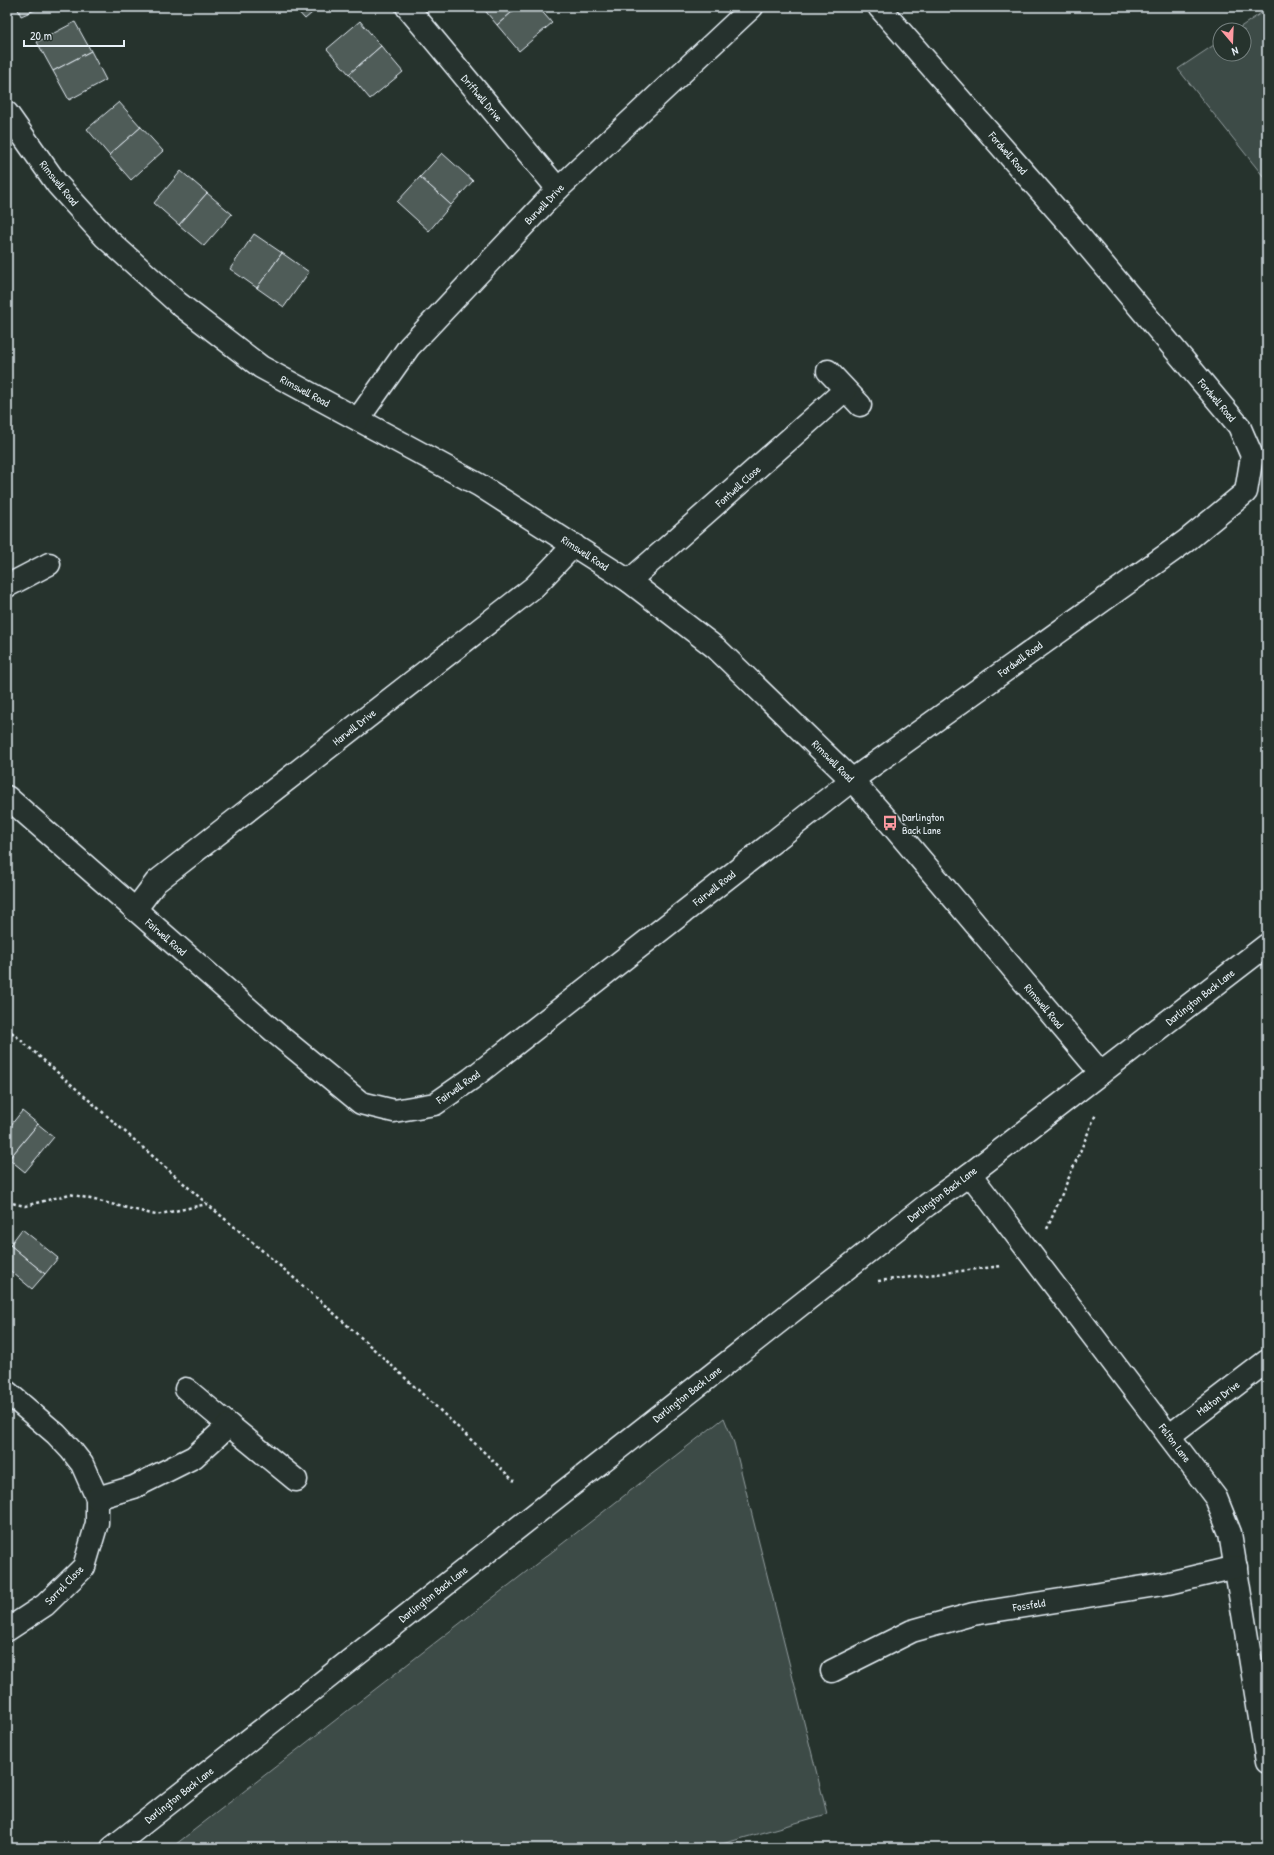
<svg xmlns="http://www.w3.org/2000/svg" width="1274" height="1855" viewBox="0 0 1274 1855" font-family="'Patrick Hand',sans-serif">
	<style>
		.green { fill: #3e4b47; stroke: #939ea0 }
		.building { fill: #505c59; stroke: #e8f1f8 }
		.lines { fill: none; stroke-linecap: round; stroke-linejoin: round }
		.street-casing { stroke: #e8f1f8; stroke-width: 25 }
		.secondary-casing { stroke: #e8f1f8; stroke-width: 25 }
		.path { stroke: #e8f1f8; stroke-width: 2.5; stroke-dasharray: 3 3; stroke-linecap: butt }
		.street { stroke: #26332d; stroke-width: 22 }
		.secondary { stroke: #26332d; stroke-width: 22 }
		.labels { text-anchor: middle; stroke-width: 3; stroke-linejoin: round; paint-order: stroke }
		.street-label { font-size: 11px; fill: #e8f1f8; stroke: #26332d }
		.poi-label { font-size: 11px; fill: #e8f1f8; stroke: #26332d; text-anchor: start }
	</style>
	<rect width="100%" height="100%" fill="#26332d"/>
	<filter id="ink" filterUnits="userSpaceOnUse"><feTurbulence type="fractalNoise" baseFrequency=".025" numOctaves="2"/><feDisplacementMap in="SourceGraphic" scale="8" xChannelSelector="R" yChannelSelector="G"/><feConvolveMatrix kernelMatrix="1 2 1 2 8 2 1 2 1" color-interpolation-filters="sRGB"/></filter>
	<g filter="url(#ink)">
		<g class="green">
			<path d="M 1267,9 L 1267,181 L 1178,69 L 1220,41 L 1220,54 L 1244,54 L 1244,30 L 1236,30 Z"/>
			<path d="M 724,1418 L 734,1443 L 827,1814 L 708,1848 L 171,1848 Z"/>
		</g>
		<g class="building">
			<path d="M 17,7 L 42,7 L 21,16 Z"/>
			<path d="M 294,7 L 319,7 L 305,19 Z"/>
			<path d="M 482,7 L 518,7 L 497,25 Z"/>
			<path d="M 518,7 L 538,7 L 552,23 L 519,51 L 497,25 Z"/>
			<path d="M 360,21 L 381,46 L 349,74 L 327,49 Z"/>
			<path d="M 75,22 L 91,51 L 53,71 L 37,42 Z"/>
			<path d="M 381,46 L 403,72 L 370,99 L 349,74 Z"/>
			<path d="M 91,51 L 106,80 L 69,100 L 53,71 Z"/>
			<path d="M 119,102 L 141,127 L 109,155 L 87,129 Z"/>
			<path d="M 141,127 L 163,151 L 131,180 L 109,155 Z"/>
			<path d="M 442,153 L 473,181 L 451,205 L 420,177 Z"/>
			<path d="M 181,171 L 207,193 L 179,225 L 154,203 Z"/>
			<path d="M 420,177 L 451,205 L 429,231 L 397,202 Z"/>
			<path d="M 207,193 L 232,214 L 204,246 L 179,225 Z"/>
			<path d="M 254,234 L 282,253 L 257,288 L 230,269 Z"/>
			<path d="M 282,253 L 309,272 L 284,307 L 257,288 Z"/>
			<path d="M 22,1111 L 38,1124 L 9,1159 L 7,1157 L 7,1130 Z"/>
			<path d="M 38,1124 L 54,1137 L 25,1172 L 9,1159 Z"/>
			<path d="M 22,1229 L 58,1258 L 45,1274 L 10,1245 Z"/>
			<path d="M 10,1245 L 45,1274 L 32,1289 L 7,1268 L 7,1248 Z"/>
		</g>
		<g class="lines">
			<g class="street-casing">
				<g id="street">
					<path d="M 407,7 L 558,189"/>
					<path d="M 7,113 L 57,184 L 105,237 L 178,303 L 261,367 L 479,485 L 629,581 L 716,648 L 852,780 L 890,823 L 1101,1073"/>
					<path d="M 828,371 L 860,405"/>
					<path d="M 358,419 L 409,347 L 558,189 L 752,7"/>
					<path d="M 629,581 L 845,390"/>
					<path d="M 7,586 L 49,564"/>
					<path d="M 7,797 L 277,1034 L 361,1103 L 394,1111 L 435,1104 L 471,1079 L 852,780 L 1186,541 L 1246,492 L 1252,456 L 1239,426 L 1071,226 L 879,7"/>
					<path d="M 135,910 L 156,882 L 534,587 L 574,545"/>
					<path d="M 970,1174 L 1216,1498 L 1230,1533 L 1267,1762"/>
					<path d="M 186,1389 L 229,1425"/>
					<path d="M 7,1392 L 56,1434 L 71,1450 L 82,1464 L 97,1498 L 97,1523 L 84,1567 L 45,1605 L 7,1630"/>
					<path d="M 1169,1436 L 1267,1361"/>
					<path d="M 97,1498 L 134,1487 L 194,1457 L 229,1425 L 296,1480"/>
					<path d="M 832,1671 L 912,1631 L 973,1614 L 1169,1583 L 1236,1567"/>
				</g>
			</g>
			<g class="secondary-casing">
				<path id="secondary" d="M 112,1848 L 927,1205 L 970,1174 L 1267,945"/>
			</g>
			<g class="path">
				<path d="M 7,1028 L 206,1203"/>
				<path d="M 7,1202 L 25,1206 L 70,1194 L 156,1215 L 207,1204 C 313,1292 415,1385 514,1481"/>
				<path d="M 1047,1229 L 1096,1114"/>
				<path d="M 878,1281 L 1002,1266"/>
			</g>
			<use href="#street" class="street"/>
			<use href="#secondary" class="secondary"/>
		</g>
	</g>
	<defs>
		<g id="bus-bare" transform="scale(1.2)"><path d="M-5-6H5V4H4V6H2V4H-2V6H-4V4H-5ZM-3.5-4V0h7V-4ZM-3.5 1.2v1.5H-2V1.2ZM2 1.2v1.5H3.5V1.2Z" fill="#ff9aa2" stroke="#26332d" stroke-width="2.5" paint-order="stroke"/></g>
	</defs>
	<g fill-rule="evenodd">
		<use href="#bus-bare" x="890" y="823"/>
	</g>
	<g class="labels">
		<g class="street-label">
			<text transform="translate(482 98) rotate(50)" y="4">Driftwell Drive</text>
			<text transform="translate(1008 153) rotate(49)" y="4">Fordwell Road</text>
			<text transform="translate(59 183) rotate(51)" y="4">Rimswell Road</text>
			<text transform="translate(544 204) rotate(-46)" y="4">Burwell Drive</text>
			<text transform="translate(305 391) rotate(28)" y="4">Rimswell Road</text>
			<text transform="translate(1217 400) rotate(50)" y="4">Fordwell Road</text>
			<text transform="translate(738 486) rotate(-42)" y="4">Fontwell Close</text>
			<text transform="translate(585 553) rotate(33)" y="4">Rimswell Road</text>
			<text transform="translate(1020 659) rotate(-36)" y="4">Fordwell Road</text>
			<text transform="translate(354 727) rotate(-38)" y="4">Harwell Drive</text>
			<text transform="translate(833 761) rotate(45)" y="4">Rimswell Road</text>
			<text transform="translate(714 888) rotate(-38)" y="4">Fairwell Road</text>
			<text transform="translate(166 937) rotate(41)" y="4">Fairwell Road</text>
			<text transform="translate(1200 997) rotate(-38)" y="4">Darlington Back Lane</text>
			<text transform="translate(1044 1006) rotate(50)" y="4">Rimswell Road</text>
			<text transform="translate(458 1087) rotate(-35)" y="4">Fairwell Road</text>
			<text transform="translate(942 1194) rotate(-37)" y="4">Darlington Back Lane</text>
			<text transform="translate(687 1394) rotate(-38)" y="4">Darlington Back Lane</text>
			<text transform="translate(1218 1398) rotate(-37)" y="4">Malton Drive</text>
			<text transform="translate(1175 1443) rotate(53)" y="4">Felton Lane</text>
			<text transform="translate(64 1585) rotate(-46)" y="4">Sorrel Close</text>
			<text transform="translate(433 1594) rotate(-38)" y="4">Darlington Back Lane</text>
			<text transform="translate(1029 1605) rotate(-9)" y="4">Fossfeld</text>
			<text transform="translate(179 1795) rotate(-38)" y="4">Darlington Back Lane</text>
		</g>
		<g class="poi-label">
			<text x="902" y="821">Darlington<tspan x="902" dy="13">Back Lane</tspan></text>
		</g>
	</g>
	<rect width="1274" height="1855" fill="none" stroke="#26332d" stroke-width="24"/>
	<rect x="12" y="12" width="1250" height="1831" fill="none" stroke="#e8f1f8" stroke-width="1.5" filter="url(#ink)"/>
	<g transform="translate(1232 42) rotate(161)"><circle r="19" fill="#26332d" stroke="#747f7e"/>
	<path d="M0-3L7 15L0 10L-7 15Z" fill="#ff9aa2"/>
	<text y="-6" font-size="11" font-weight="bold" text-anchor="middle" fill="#e8f1f8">N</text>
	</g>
	<path d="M24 40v6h100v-6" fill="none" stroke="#e8f1f8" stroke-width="2"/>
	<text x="30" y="40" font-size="12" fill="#e8f1f8" stroke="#26332d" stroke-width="3" paint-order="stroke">20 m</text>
</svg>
